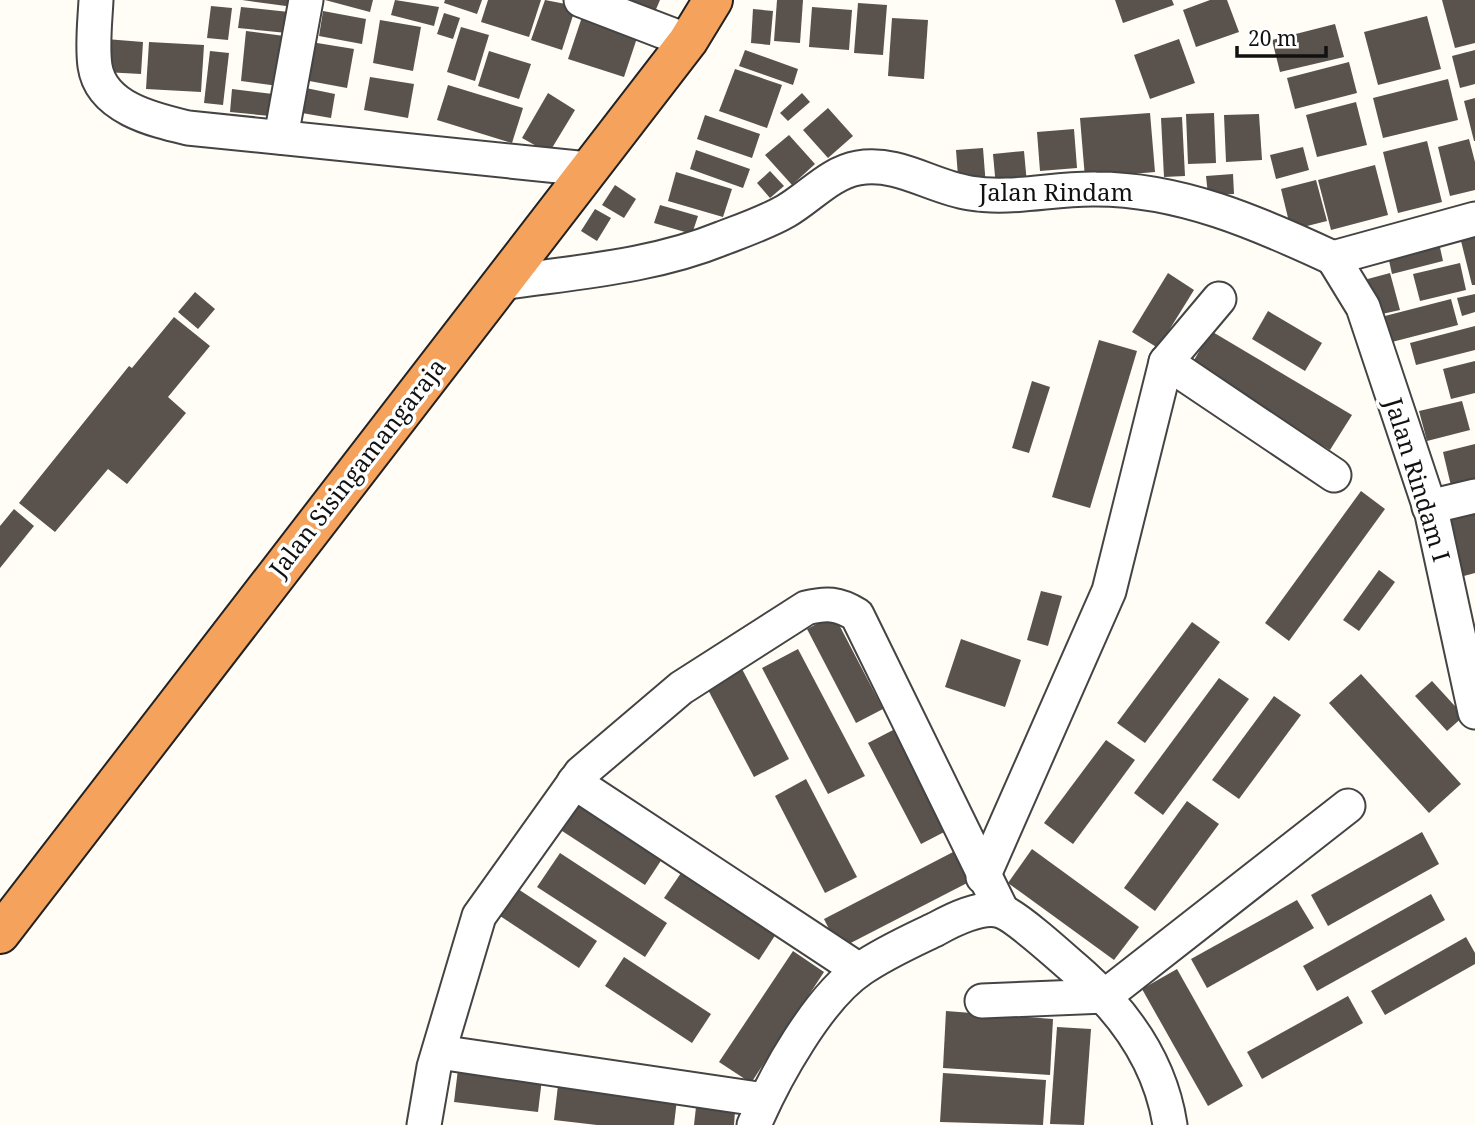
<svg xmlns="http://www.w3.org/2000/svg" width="1475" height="1125" viewBox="0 0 1475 1125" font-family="'Noto Serif',serif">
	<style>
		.building { fill: #5a524d }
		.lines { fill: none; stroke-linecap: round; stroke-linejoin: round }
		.minor-casing { stroke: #444; stroke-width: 37 }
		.highway-casing { stroke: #222; stroke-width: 42 }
		.minor { stroke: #fff; stroke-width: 33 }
		.highway { stroke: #f5a25d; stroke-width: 38 }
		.labels { text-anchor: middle; stroke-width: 7; stroke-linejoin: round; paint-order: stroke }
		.street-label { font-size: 24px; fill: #111; stroke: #fff }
	</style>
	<rect width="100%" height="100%" fill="#fffdf5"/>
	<g class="building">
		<path d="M 242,0 L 302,0 L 301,8 Z"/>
		<path d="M 325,0 L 373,0 L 370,12 Z"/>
		<path d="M 395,0 L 439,7 L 434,26 L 391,15 Z"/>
		<path d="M 445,0 L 482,0 L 477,14 L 444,3 Z"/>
		<path d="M 488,0 L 541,0 L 529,37 L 481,22 Z"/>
		<path d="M 545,0 L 576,6 L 562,50 L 531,40 Z"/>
		<path d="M 619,0 L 660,0 L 654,14 Z"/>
		<path d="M 777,0 L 803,0 L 800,43 L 774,41 Z"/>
		<path d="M 1115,0 L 1172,0 L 1174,5 L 1123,23 Z"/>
		<path d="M 1210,0 L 1227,0 L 1239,32 L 1196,47 L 1183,10 Z"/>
		<path d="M 1442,0 L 1475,0 L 1475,43 L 1455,48 Z"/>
		<path d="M 858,3 L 887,5 L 883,55 L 854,53 Z"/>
		<path d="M 211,6 L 232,8 L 228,40 L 207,38 Z"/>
		<path d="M 241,7 L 289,12 L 287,33 L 238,28 Z"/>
		<path d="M 812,7 L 852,10 L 849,50 L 809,47 Z"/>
		<path d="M 753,9 L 773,11 L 770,45 L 751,43 Z"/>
		<path d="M 323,11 L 366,19 L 362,44 L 319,36 Z"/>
		<path d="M 584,11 L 640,29 L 624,77 L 568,59 Z"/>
		<path d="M 444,13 L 460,18 L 453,39 L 437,34 Z"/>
		<path d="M 1427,16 L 1441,69 L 1378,85 L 1364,32 Z"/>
		<path d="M 892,18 L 928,20 L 924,79 L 888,76 Z"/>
		<path d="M 380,20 L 421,27 L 413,71 L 373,63 Z"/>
		<path d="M 1335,24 L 1344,57 L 1280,72 L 1272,40 Z"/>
		<path d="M 461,27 L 489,35 L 475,81 L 447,72 Z"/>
		<path d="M 246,31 L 292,37 L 286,87 L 241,81 Z"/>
		<path d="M 106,39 L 143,42 L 141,74 L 104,72 Z"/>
		<path d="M 1179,39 L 1195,83 L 1150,99 L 1134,55 Z"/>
		<path d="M 149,42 L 204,45 L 201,92 L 146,89 Z"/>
		<path d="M 311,42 L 354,49 L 347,88 L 304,80 Z"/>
		<path d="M 745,50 L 798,69 L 793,85 L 739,66 Z"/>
		<path d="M 1475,50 L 1475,84 L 1460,88 L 1452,56 Z"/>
		<path d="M 210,51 L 229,53 L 223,105 L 204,103 Z"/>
		<path d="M 489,51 L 531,64 L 519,99 L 478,86 Z"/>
		<path d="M 1349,62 L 1357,93 L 1295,109 L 1287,78 Z"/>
		<path d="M 735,69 L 782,85 L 767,128 L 719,111 Z"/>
		<path d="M 370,77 L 414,84 L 408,118 L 364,110 Z"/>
		<path d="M 1448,79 L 1458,120 L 1383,138 L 1373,98 Z"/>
		<path d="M 448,85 L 523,108 L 512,143 L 437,120 Z"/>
		<path d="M 301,87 L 335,94 L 331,118 L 296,112 Z"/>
		<path d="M 232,89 L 273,94 L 270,116 L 230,112 Z"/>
		<path d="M 548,93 L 575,110 L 549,153 L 522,138 Z"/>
		<path d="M 802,93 L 810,102 L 788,121 L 780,113 Z"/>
		<path d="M 1475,98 L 1475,141 L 1474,141 L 1464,101 Z"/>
		<path d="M 1356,102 L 1367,145 L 1317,157 L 1306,115 Z"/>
		<path d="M 828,108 L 853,136 L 828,158 L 803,130 Z"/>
		<path d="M 1150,113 L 1155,172 L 1085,178 L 1080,118 Z"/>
		<path d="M 1214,113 L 1216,163 L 1188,164 L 1186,114 Z"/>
		<path d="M 1259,114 L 1262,160 L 1226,162 L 1224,115 Z"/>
		<path d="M 705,115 L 760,134 L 752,158 L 697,139 Z"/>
		<path d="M 1182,117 L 1185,176 L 1164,177 L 1161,118 Z"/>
		<path d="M 1074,129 L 1077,168 L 1040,171 L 1037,132 Z"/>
		<path d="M 789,135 L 815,164 L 792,185 L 765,155 Z"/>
		<path d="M 1469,139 L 1475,162 L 1475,190 L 1450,196 L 1438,147 Z"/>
		<path d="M 1427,141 L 1442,202 L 1398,213 L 1383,152 Z"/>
		<path d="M 1303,147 L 1309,170 L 1276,179 L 1270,155 Z"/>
		<path d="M 983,148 L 986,187 L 959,190 L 956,150 Z"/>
		<path d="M 696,150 L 750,169 L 743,188 L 690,169 Z"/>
		<path d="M 1024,151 L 1027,184 L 996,187 L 993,154 Z"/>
		<path d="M 1375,165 L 1388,215 L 1331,230 L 1318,180 Z"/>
		<path d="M 770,171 L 784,186 L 770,198 L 757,183 Z"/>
		<path d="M 676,172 L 732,189 L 723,217 L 668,201 Z"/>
		<path d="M 1233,174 L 1234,194 L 1208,195 L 1206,176 Z"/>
		<path d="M 1316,180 L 1327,221 L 1291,230 L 1281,189 Z"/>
		<path d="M 615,185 L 636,199 L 624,218 L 602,205 Z"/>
		<path d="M 660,205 L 698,216 L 692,234 L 654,223 Z"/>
		<path d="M 595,209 L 611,218 L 597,241 L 581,231 Z"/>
		<path d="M 1475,233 L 1475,285 L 1472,285 L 1460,237 Z"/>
		<path d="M 1439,243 L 1443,261 L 1392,274 L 1388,256 Z"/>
		<path d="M 1460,263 L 1466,290 L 1420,301 L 1413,274 Z"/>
		<path d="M 1168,273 L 1194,290 L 1158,348 L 1132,332 Z"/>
		<path d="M 1390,273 L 1400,310 L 1373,316 L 1364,280 Z"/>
		<path d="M 195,292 L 215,309 L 198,329 L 178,312 Z"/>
		<path d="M 1475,294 L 1475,312 L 1462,316 L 1457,298 Z"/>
		<path d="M 1451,299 L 1458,325 L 1388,343 L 1381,317 Z"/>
		<path d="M 1268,311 L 1322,343 L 1305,371 L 1252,339 Z"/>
		<path d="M 174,317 L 210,346 L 168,397 L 186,413 L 127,484 L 108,469 L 55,532 L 19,503 L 129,366 L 132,368 Z"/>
		<path d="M 1475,326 L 1475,350 L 1416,365 L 1410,343 Z"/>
		<path d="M 1211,331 L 1352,415 L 1330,450 L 1190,367 Z"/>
		<path d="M 1099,340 L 1137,351 L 1090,508 L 1052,497 Z"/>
		<path d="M 1475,361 L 1475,393 L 1451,399 L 1443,369 Z"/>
		<path d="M 1032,381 L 1050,387 L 1029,453 L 1012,448 Z"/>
		<path d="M 1462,401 L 1470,430 L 1427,441 L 1419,411 Z"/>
		<path d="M 1475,444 L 1475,485 L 1452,490 L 1443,452 Z"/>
		<path d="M 1361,491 L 1385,509 L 1289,641 L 1265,623 Z"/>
		<path d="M 1475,504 L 1475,573 L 1460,577 L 1443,513 Z"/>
		<path d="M 14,509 L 34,526 L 0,568 L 0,526 Z"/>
		<path d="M 1379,570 L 1395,582 L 1359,631 L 1343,620 Z"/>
		<path d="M 1041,591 L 1062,596 L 1048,646 L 1027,640 Z"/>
		<path d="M 834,615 L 883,709 L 856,723 L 807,629 Z"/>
		<path d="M 1192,622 L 1220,642 L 1145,743 L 1117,723 Z"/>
		<path d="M 961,639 L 1021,660 L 1005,707 L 945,687 Z"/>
		<path d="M 798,649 L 865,776 L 828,794 L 762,668 Z"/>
		<path d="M 741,667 L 789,759 L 754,777 L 706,686 Z"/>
		<path d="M 1361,674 L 1461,784 L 1429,813 L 1329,703 Z"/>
		<path d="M 1219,678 L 1249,699 L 1163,815 L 1134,793 Z"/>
		<path d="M 1432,681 L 1464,716 L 1447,731 L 1415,696 Z"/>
		<path d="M 1274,696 L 1301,715 L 1239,799 L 1212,780 Z"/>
		<path d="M 897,728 L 950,829 L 921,844 L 868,743 Z"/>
		<path d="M 1106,740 L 1135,760 L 1073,844 L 1044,823 Z"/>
		<path d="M 806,779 L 857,877 L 825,893 L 775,796 Z"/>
		<path d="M 575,798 L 664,856 L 645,885 L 556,827 Z"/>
		<path d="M 1187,801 L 1219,824 L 1155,911 L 1124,888 Z"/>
		<path d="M 1422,832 L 1439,864 L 1328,926 L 1311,895 Z"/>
		<path d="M 1032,849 L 1139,927 L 1114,960 L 1008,883 Z"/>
		<path d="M 955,851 L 971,881 L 839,949 L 824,919 Z"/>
		<path d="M 560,853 L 667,923 L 645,957 L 537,887 Z"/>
		<path d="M 681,873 L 776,934 L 759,960 L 664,898 Z"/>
		<path d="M 518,889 L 597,941 L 579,968 L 500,916 Z"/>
		<path d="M 1431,894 L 1445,920 L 1317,991 L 1303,966 Z"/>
		<path d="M 1297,900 L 1314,928 L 1207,988 L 1191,959 Z"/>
		<path d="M 1466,937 L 1475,953 L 1475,964 L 1385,1015 L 1371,991 Z"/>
		<path d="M 793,951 L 824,972 L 751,1083 L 719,1062 Z"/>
		<path d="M 624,957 L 711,1014 L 692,1043 L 605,986 Z"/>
		<path d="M 1177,969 L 1243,1086 L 1208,1106 L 1142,989 Z"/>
		<path d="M 1348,996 L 1363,1023 L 1262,1079 L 1247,1052 Z"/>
		<path d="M 946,1011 L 1053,1019 L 1050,1075 L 943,1068 Z"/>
		<path d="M 1057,1027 L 1091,1029 L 1084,1125 L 1050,1124 Z"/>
		<path d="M 458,1069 L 542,1079 L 538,1112 L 454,1102 Z"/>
		<path d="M 943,1073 L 1046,1080 L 1043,1125 L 940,1122 Z"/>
		<path d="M 558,1085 L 677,1099 L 674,1125 L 597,1125 L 554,1120 Z"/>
		<path d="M 696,1107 L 735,1111 L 734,1125 L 694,1125 Z"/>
	</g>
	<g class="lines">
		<g class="minor-casing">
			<g id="minor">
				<path d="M 96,0 C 95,21 92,45 95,66 C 101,108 154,120 188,128 L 588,169"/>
				<path d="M 581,0 L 688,41"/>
				<path d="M 281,137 L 306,0"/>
				<path d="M 1333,258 L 1363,307 L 1432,514 L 1475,712"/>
				<path d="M 1333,258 L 1475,219"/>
				<path d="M 501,283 C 576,272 652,267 723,238 C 744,230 767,222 786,211 C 810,197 830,173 858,168 C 899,161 931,187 970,193 C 1012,200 1054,188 1096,189 C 1180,189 1258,223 1333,258"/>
				<path d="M 1166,362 L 1334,475"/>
				<path d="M 1429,507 L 1475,496"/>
				<path d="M 574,782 L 859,970"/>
				<path d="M 983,877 L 1109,591 L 1166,362 L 1219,299"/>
				<path d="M 982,1001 L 1105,996 L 1348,806"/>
				<path d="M 439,1052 L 765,1100"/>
				<path d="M 424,1125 L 434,1067 L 479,916 L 581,773 L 681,688 L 806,608 C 826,603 838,603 857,615 L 1002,911"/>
				<path d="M 754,1125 C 774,1078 818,998 861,969 C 884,953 911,941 936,929 C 952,920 982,905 1001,911 C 1018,917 1068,963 1084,977 C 1128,1017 1161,1066 1170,1125"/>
			</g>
		</g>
		<g class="highway-casing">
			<path id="highway" d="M 0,934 L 688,41 L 713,0"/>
		</g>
		<use href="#minor" class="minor"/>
		<use href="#highway" class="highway"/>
	</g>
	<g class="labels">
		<g class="street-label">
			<text x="1056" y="201">Jalan Rindam</text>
			<text transform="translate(358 468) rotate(-52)" y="8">Jalan Sisingamangaraja</text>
			<text transform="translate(1417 480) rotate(73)" y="8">Jalan Rindam I</text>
		</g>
	</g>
	<path d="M1237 46v10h89v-10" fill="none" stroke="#111111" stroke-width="3.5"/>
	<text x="1248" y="46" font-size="21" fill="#111111" stroke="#ffffff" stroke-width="5" paint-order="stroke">20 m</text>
</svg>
